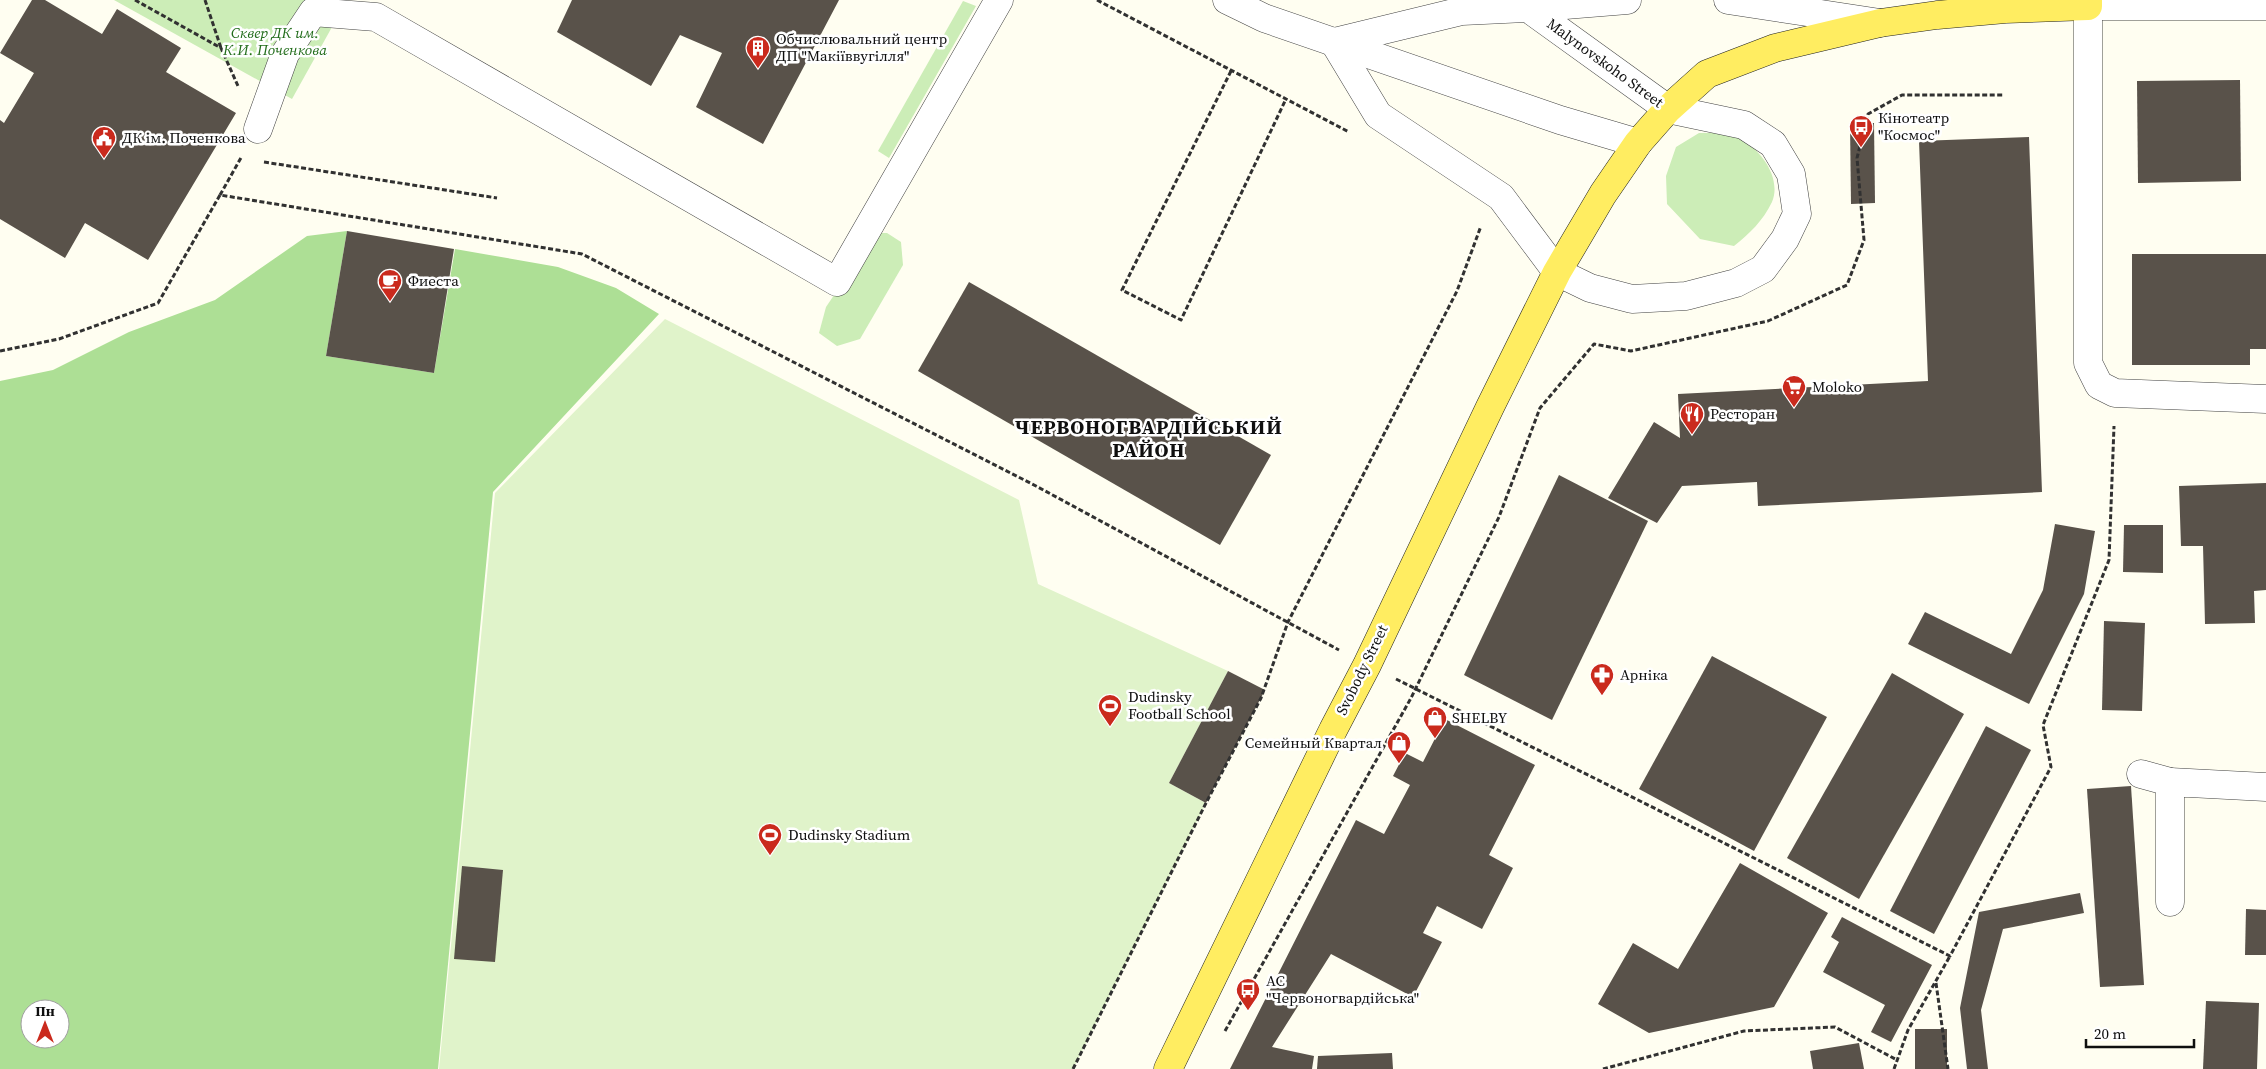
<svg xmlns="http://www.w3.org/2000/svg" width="2266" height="1069" viewBox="0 0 2266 1069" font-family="'Source Serif 4',serif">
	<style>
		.green { fill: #ccedb7 }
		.forest { fill: #addf95; fill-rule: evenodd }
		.pitch { fill: #e0f3ca }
		.building { fill: #59524a }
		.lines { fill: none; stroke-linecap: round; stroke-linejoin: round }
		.minor-casing { stroke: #424242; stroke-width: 29 }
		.major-casing { stroke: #202020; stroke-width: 29 }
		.path { stroke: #313131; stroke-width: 3; stroke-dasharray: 5 2.5; stroke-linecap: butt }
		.minor { stroke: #fff; stroke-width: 28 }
		.major { stroke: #ffed61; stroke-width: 28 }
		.labels { text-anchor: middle; stroke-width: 5; stroke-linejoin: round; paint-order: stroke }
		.park-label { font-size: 15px; font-style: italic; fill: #216c1a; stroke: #fff }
		.poi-label { font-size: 15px; fill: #0f0f0f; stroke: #fff; text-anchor: start }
		.street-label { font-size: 15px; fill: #0f0f0f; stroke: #fff }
		.district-label { font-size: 20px; font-weight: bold; letter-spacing: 1px; fill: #0f0f0f; stroke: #fff }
	</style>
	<rect width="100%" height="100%" fill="#fffef1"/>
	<g class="green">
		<path d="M 114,0 L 347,0 L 292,99 Z"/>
		<path d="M 963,1 L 976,6 L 889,158 L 878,151 Z"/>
		<path d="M 1699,133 C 1713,133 1728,132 1741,139 C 1761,150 1782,178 1772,202 C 1763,221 1749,234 1734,246 L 1700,239 L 1667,204 L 1666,176 L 1676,147 Z"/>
		<path d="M 876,233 L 887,233 L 901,242 L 903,265 L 860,339 L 837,346 L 819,333 L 826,307 Z"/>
	</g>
	<path class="forest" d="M 347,231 L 326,356 L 434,373 L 455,249 L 558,267 L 616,288 L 659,314 L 493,492 L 438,1069 L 0,1069 L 0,381 L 53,370 L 129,332 L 215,300 L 307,236 ZM 30,1009 L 60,1009 L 60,1039 L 30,1039 Z"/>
	<path class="pitch" d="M 665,319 L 1019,500 L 1038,584 L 1228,671 L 1169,783 L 1206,803 L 1073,1069 L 439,1069 L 495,493 Z"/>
	<g class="building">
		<path d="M 32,0 L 45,0 L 102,34 L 117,9 L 181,48 L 166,72 L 236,113 L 148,260 L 85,223 L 65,258 L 0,219 L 0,120 L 4,123 L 34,73 L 0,53 Z"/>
		<path d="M 572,0 L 839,0 L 763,144 L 696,107 L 722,53 L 680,35 L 651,86 L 557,32 Z"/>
		<path d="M 2240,80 L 2241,181 L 2138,183 L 2137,81 Z"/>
		<path d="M 1850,123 L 1874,123 L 1875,203 L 1851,204 Z"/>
		<path d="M 2029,137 L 2042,492 L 1758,506 L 1757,482 L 1682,486 L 1657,523 L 1608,498 L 1654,422 L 1680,438 L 1678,394 L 1928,381 L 1919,141 Z"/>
		<path d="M 347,231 L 454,249 L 434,373 L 326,356 Z"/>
		<path d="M 2132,254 L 2266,254 L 2266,349 L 2250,349 L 2250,365 L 2132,365 Z"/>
		<path d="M 969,282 L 1271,455 L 1220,545 L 918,371 Z"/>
		<path d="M 1559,475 L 1648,521 L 1552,720 L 1464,675 Z"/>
		<path d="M 2266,483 L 2266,590 L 2254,591 L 2255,623 L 2205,624 L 2203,546 L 2181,546 L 2179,486 Z"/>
		<path d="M 2055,524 L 2095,531 L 2084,594 L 2029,704 L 1908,644 L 1925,612 L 2011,654 L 2043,590 Z"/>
		<path d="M 2124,525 L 2163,525 L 2163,573 L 2123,572 Z"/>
		<path d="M 2104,621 L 2145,623 L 2142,711 L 2102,710 Z"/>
		<path d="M 1712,656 L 1827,717 L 1754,851 L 1639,789 Z"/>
		<path d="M 1228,671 L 1265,690 L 1206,803 L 1169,783 Z"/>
		<path d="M 1892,673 L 1964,714 L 1859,899 L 1787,858 Z"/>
		<path d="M 1445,719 L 1535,765 L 1489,855 L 1513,868 L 1482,929 L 1437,906 L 1423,933 L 1442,942 L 1413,997 L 1331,954 L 1272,1047 L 1314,1056 L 1312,1069 L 1230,1069 L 1356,820 L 1384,834 L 1410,785 L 1393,776 L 1405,753 L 1423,762 Z"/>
		<path d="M 1986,726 L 2031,750 L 1934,934 L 1890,911 Z"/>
		<path d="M 2131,786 L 2144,985 L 2100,987 L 2087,789 Z"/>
		<path d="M 1740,863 L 1828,913 L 1774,1007 L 1649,1033 L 1598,1004 L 1633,943 L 1678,969 Z"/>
		<path d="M 462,866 L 503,870 L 495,962 L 454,959 Z"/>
		<path d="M 2080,893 L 2084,913 L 2003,929 L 1981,1010 L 1988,1069 L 1967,1069 L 1960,1008 L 1979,912 Z"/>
		<path d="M 2246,909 L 2266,910 L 2266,955 L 2245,955 Z"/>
		<path d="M 1842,917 L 1932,965 L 1891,1042 L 1871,1032 L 1885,1005 L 1823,972 L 1839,942 L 1831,937 Z"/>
		<path d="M 2206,1001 L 2259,1003 L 2257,1069 L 2203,1069 Z"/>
		<rect x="1915" y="1029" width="32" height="40"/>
		<path d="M 1859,1043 L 1864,1069 L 1813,1069 L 1810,1051 Z"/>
		<path d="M 1392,1053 L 1393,1069 L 1317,1069 L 1318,1056 Z"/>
	</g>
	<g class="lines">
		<g class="minor-casing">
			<g id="minor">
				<path d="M 1227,0 L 1264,18 L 1560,120 L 1638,143"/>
				<path d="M 1728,0 L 1880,23"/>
				<path d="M 2266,6 L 2088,6 L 2088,363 L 2099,385 L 2115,393 L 2266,399"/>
				<path d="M 1528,8 L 1668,109 L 1744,125 L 1773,144 L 1791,174 L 1797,214 L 1785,239 L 1763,269 L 1736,283 L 1686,296 L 1632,299 L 1590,288 L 1557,272 L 1501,197 L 1378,115 L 1334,42 L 1462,11 Z"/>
				<path d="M 1528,8 L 1627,0"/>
				<path d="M 258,129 L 285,54 L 313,12 L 376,17 L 837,282 L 999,0"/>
				<path d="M 2141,774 L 2170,782"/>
				<path d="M 2170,902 L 2170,782 L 2266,787"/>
			</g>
		</g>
		<g class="major-casing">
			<path id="major" d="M 1168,1069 L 1333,730 L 1367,665 L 1490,407 L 1557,272 L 1603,194 L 1638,143 L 1668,109 L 1707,74 L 1775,48 L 1880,23 L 1937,15 L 2005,9 L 2088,6 L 2088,0"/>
		</g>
		<g class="path">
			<path d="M 135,0 L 221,48 L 238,86"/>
			<path d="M 205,0 L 221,48"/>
			<path d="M 1097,0 L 1349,132"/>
			<path d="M 1231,71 L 1122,290 L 1181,320 L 1286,99"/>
			<path d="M 264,162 L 497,198"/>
			<path d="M 220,195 L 242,156"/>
			<path d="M 0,351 L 59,339 L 158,303 L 220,195 L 582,254 L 1036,486 L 1339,650"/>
			<path d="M 1396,679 L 1950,956 L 2051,767 L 2043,725 L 2109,560 L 2114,426"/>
			<path d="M 1936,983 L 1948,1069"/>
			<path d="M 1225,1031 L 1411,698 L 1499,517 L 1540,408 L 1594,344 L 1631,351 L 1768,321 L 1847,285 L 1864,240 L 1857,158 L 1868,114 L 1902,95 L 2003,95"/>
			<path d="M 1073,1069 L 1206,803 L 1261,698 L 1288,622 L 1457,291 L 1481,226"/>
			<path d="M 1603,1069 L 1744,1031 L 1835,1027 L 1897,1060"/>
			<path d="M 1894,1069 L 1908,1030 L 1950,956"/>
		</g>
		<use href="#minor" class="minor"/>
		<use href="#major" class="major"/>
	</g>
	<defs>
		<g id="building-pin" transform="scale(1.25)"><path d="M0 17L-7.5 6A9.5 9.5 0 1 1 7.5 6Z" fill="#ca2a1d" stroke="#fff"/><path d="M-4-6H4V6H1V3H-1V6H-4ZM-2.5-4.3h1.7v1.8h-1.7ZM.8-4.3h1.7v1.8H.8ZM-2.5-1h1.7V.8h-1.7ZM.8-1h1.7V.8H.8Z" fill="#fff"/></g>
		<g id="bus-pin" transform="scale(1.25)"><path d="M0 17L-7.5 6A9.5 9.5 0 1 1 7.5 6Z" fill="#ca2a1d" stroke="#fff"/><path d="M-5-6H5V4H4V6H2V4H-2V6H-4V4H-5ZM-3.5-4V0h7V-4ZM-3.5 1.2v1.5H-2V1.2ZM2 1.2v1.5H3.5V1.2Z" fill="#fff"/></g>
		<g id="civic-pin" transform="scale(1.25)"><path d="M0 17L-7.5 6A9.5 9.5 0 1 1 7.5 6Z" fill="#ca2a1d" stroke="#fff"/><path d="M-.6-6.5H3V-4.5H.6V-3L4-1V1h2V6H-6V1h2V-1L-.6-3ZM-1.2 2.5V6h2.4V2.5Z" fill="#fff"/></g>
		<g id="cafe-pin" transform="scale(1.25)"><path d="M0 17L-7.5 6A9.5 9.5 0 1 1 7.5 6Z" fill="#ca2a1d" stroke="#fff"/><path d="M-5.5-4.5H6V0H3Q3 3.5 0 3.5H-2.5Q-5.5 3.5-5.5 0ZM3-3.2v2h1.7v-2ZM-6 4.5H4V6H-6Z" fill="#fff"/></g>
		<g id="supermarket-pin" transform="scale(1.25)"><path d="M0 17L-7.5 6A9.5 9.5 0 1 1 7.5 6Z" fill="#ca2a1d" stroke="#fff"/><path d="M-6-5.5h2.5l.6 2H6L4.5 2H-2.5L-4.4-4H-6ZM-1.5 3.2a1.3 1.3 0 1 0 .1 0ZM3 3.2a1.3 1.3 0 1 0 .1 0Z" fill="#fff"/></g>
		<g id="restaurant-pin" transform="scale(1.25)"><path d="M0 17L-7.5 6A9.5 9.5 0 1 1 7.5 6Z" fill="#ca2a1d" stroke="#fff"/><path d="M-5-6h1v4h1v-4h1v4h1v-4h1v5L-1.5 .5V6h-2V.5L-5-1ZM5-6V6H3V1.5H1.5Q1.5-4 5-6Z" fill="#fff"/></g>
		<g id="pharmacy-pin" transform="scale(1.25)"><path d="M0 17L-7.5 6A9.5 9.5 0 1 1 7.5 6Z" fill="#ca2a1d" stroke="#fff"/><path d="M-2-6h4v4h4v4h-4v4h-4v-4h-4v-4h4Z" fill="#fff"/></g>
		<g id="stadium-pin" transform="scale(1.25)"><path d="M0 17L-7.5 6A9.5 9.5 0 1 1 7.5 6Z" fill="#ca2a1d" stroke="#fff"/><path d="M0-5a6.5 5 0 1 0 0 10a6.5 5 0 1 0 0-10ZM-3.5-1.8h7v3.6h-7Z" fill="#fff"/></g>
		<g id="shop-pin" transform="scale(1.25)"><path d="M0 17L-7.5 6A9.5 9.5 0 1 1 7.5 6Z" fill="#ca2a1d" stroke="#fff"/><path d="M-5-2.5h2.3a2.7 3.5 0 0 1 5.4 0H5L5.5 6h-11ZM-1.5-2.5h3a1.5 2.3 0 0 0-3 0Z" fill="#fff"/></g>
	</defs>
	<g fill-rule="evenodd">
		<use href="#building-pin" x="758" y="48"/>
		<use href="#bus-pin" x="1861" y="127"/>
		<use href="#civic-pin" x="104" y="138"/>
		<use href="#cafe-pin" x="390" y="281"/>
		<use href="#supermarket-pin" x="1794" y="387"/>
		<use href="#restaurant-pin" x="1692" y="414"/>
		<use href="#pharmacy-pin" x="1602" y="675"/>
		<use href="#stadium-pin" x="1110" y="706"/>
		<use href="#shop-pin" x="1435" y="718"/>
		<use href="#shop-pin" x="1399" y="743"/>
		<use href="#stadium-pin" x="770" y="835"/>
		<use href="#bus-pin" x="1248" y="990"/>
	</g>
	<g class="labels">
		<g class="park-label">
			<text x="275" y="38">Сквер ДК им.<tspan x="275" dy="17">К.И. Поченкова</tspan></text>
		</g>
		<g class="poi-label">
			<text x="776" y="44">Обчислювальний центр<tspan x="776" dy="17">ДП "Макіїввугілля"</tspan></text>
			<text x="1878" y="123">Кінотеатр<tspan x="1878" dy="17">"Космос"</tspan></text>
			<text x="122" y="143">ДК ім. Поченкова</text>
			<text x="408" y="286">Фиеста</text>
			<text x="1812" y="392">Moloko</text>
			<text x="1710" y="419">Ресторан</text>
			<text x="1620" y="680">Арніка</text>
			<text x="1128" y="702">Dudinsky<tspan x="1128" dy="17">Football School</tspan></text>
			<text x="1452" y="723">SHELBY</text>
			<text x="1382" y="748" text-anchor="end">Семейный Квартал</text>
			<text x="788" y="840">Dudinsky Stadium</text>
			<text x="1266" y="986">АС<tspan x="1266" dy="17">"Червоногвардійська"</tspan></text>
		</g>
		<g class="street-label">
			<text transform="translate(1605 63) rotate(36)" y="5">Malynovskoho Street</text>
			<text transform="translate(1362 670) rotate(-64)" y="5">Svobody Street</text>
		</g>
		<g class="district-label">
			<text x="1149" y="434">ЧЕРВОНОГВАРДІЙСЬКИЙ<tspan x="1149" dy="23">РАЙОН</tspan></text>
		</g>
	</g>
	<g transform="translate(45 1024)"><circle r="24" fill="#ffffff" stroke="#9f9f9f"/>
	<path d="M0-4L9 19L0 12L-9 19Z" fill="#ca2a1d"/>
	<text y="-8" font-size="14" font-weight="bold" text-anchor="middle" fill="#0f0f0f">Пн</text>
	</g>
	<path d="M2086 1039v8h108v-8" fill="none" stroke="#0f0f0f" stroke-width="2.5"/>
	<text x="2094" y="1039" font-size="15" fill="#0f0f0f" stroke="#ffffff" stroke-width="4" paint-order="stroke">20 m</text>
</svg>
